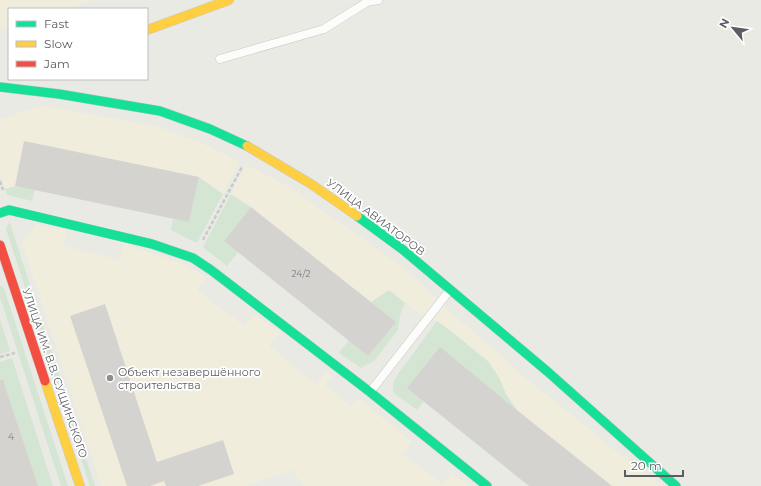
<svg xmlns="http://www.w3.org/2000/svg" width="761" height="486" viewBox="0 0 761 486" font-family="Montserrat,sans-serif">
	<style>
		.green { fill: #d4e5d3 }
		.sand { fill: #f0eddc }
		.building { fill: #d4d3d0 }
		.lines { fill: none; stroke-linecap: round; stroke-linejoin: round }
		.lane-casing { stroke: #c7c7c7; stroke-width: 9 }
		.fast-casing { stroke: #c7c8c8; stroke-width: 10 }
		.slow-casing { stroke: #c7c8c8; stroke-width: 10 }
		.jam-casing { stroke: #c7c8c8; stroke-width: 10 }
		.path { stroke: #c8cbca; stroke-width: 2.5; stroke-dasharray: 4 2; stroke-linecap: butt }
		.lane { stroke: #fcfcfb; stroke-width: 8 }
		.fast { stroke: #16e098; stroke-width: 9 }
		.slow { stroke: #ffcf43; stroke-width: 9 }
		.jam { stroke: #f24e42; stroke-width: 9 }
		.poi-dot { fill: #8d8e90; stroke: #fff; stroke-width: 1.5 }
		.labels { text-anchor: middle; stroke-width: 3.5; stroke-linejoin: round; paint-order: stroke }
		.number-label { font-size: 9px; fill: #7a7b7e }
		.street-label { font-size: 11px; fill: #5b5d62; stroke: #fff }
		.poi-label { font-size: 11px; fill: #5b5d62; stroke: #fff; text-anchor: start }
	</style>
	<rect width="100%" height="100%" fill="#eaeae5"/>
	<g class="green">
		<path d="M 199,177 L 223,194 L 197,243 L 171,230 L 173,219 L 189,222 Z"/>
		<path d="M 15,186 L 35,190 L 32,201 L 7,195 L 5,189 Z"/>
		<path d="M 231,194 L 251,207 L 224,241 L 238,252 L 227,266 L 203,247 Z"/>
		<path d="M 9,223 L 10,223 L 95,486 L 90,486 L 6,229 Z"/>
		<path d="M 0,285 L 4,288 L 68,486 L 61,486 L 0,297 Z"/>
		<path d="M 389,290 L 405,302 L 400,315 L 398,330 L 374,361 L 361,368 L 339,353 L 349,340 L 368,356 L 395,322 L 371,302 Z"/>
		<path d="M 0,319 L 10,351 L 0,354 Z"/>
		<path d="M 437,321 L 450,330 L 489,362 L 500,379 L 506,394 L 518,411 L 440,348 L 424,401 L 417,410 L 395,394 L 393,390 L 393,383 L 398,374 Z"/>
		<path d="M 12,358 L 53,486 L 38,486 L 6,389 L 0,385 L 0,362 Z"/>
	</g>
	<g class="sand">
		<path d="M 0,0 L 95,0 L 65,9 L 9,9 L 9,27 L 0,30 Z"/>
		<path d="M 44,106 L 156,126 L 197,141 L 240,162 L 223,194 L 199,177 L 24,142 L 15,186 L 5,189 L 0,172 L 0,119 L 29,109 Z"/>
		<path d="M 246,165 L 288,186 L 337,221 L 364,239 L 411,274 L 449,311 L 494,349 L 518,372 L 587,427 L 609,446 L 663,486 L 612,486 L 518,411 L 506,394 L 500,379 L 489,362 L 450,330 L 437,321 L 417,312 L 389,290 L 371,302 L 251,207 L 231,194 Z"/>
		<path d="M 36,224 L 67,230 L 63,246 L 119,260 L 124,244 L 181,263 L 207,277 L 197,290 L 244,326 L 254,314 L 280,333 L 269,346 L 316,384 L 326,372 L 332,376 L 325,385 L 351,406 L 358,398 L 412,442 L 403,454 L 443,484 L 452,473 L 471,486 L 303,486 L 292,470 L 246,486 L 101,486 L 22,243 Z"/>
	</g>
	<g class="building">
		<path d="M 24,141 L 199,177 L 189,222 L 15,186 Z"/>
		<path d="M 251,207 L 396,322 L 368,356 L 224,241 Z"/>
		<path d="M 105,304 L 157,462 L 223,440 L 234,474 L 198,486 L 166,486 L 164,481 L 150,486 L 127,486 L 70,316 Z"/>
		<path d="M 440,347 L 518,411 L 612,486 L 529,486 L 407,388 Z"/>
		<path d="M 0,380 L 3,380 L 38,486 L 0,486 Z"/>
	</g>
	<g class="lines">
		<g class="lane-casing">
			<g id="lane">
				<path d="M 220,59 L 324,29 L 367,2 L 378,0"/>
				<path d="M 370,392 L 449,291"/>
			</g>
		</g>
		<g class="fast-casing">
			<g id="fast">
				<path d="M 0,87 L 59,94 L 160,111 L 210,129 L 247,146"/>
				<path d="M 0,213 L 9,210 L 152,244 L 193,258 L 211,270 L 370,392 L 487,486"/>
				<path d="M 357,216 L 402,249 L 548,372 L 676,486"/>
			</g>
		</g>
		<g class="slow-casing">
			<g id="slow">
				<path d="M 147,30 L 229,0"/>
				<path d="M 247,146 L 311,184 L 357,216"/>
				<path d="M 45,381 L 80,486"/>
			</g>
		</g>
		<g class="jam-casing">
			<path id="jam" d="M 0,245 L 45,381"/>
		</g>
		<g class="path">
			<path d="M 0,181 L 3,190"/>
			<path d="M 203,240 L 242,167"/>
			<path d="M 0,357 L 15,353"/>
		</g>
		<use href="#lane" class="lane"/>
		<use href="#fast" class="fast"/>
		<use href="#slow" class="slow"/>
		<use href="#jam" class="jam"/>
	</g>
	<circle class="poi-dot" cx="110" cy="378" r="4"/>
	<g class="labels">
		<g class="number-label">
			<text x="301" y="277">24/2</text>
			<text x="11" y="440">4</text>
		</g>
		<g class="street-label">
			<text transform="translate(376 217) rotate(37)" y="4">УЛИЦА АВИАТОРОВ</text>
			<text transform="translate(55 373) rotate(71)" y="4">УЛИЦА ИМ. В.В. СУЩИНСКОГО</text>
		</g>
		<g class="poi-label">
			<text x="118" y="376">Объект незавершённого<tspan x="118" dy="13">строительства</tspan></text>
		</g>
	</g>
	<rect x="8" y="8" width="140" height="72" fill="#ffffff" stroke="#bdbec0"/>
	<rect x="16" y="21" width="20" height="6" fill="#16e098" stroke="#bdbec0"/>
	<text x="44" y="28" font-size="12" fill="#5b5d62">Fast</text>
	<rect x="16" y="41" width="20" height="6" fill="#ffcf43" stroke="#bdbec0"/>
	<text x="44" y="48" font-size="12" fill="#5b5d62">Slow</text>
	<rect x="16" y="61" width="20" height="6" fill="#f24e42" stroke="#bdbec0"/>
	<text x="44" y="68" font-size="12" fill="#5b5d62">Jam</text>
	<g transform="translate(733 28) rotate(299)" stroke="#ffffff" stroke-width="3" paint-order="stroke">
	<path d="M0-3L7 15L0 10L-7 15Z" fill="#5b5d62"/>
	<text y="-6" font-size="11" font-weight="bold" text-anchor="middle" fill="#5b5d62">N</text>
	</g>
	<path d="M625 470v6h58v-6" fill="none" stroke="#5b5d62" stroke-width="2"/>
	<text x="631" y="470" font-size="12" fill="#5b5d62" stroke="#ffffff" stroke-width="3" paint-order="stroke">20 m</text>
</svg>
